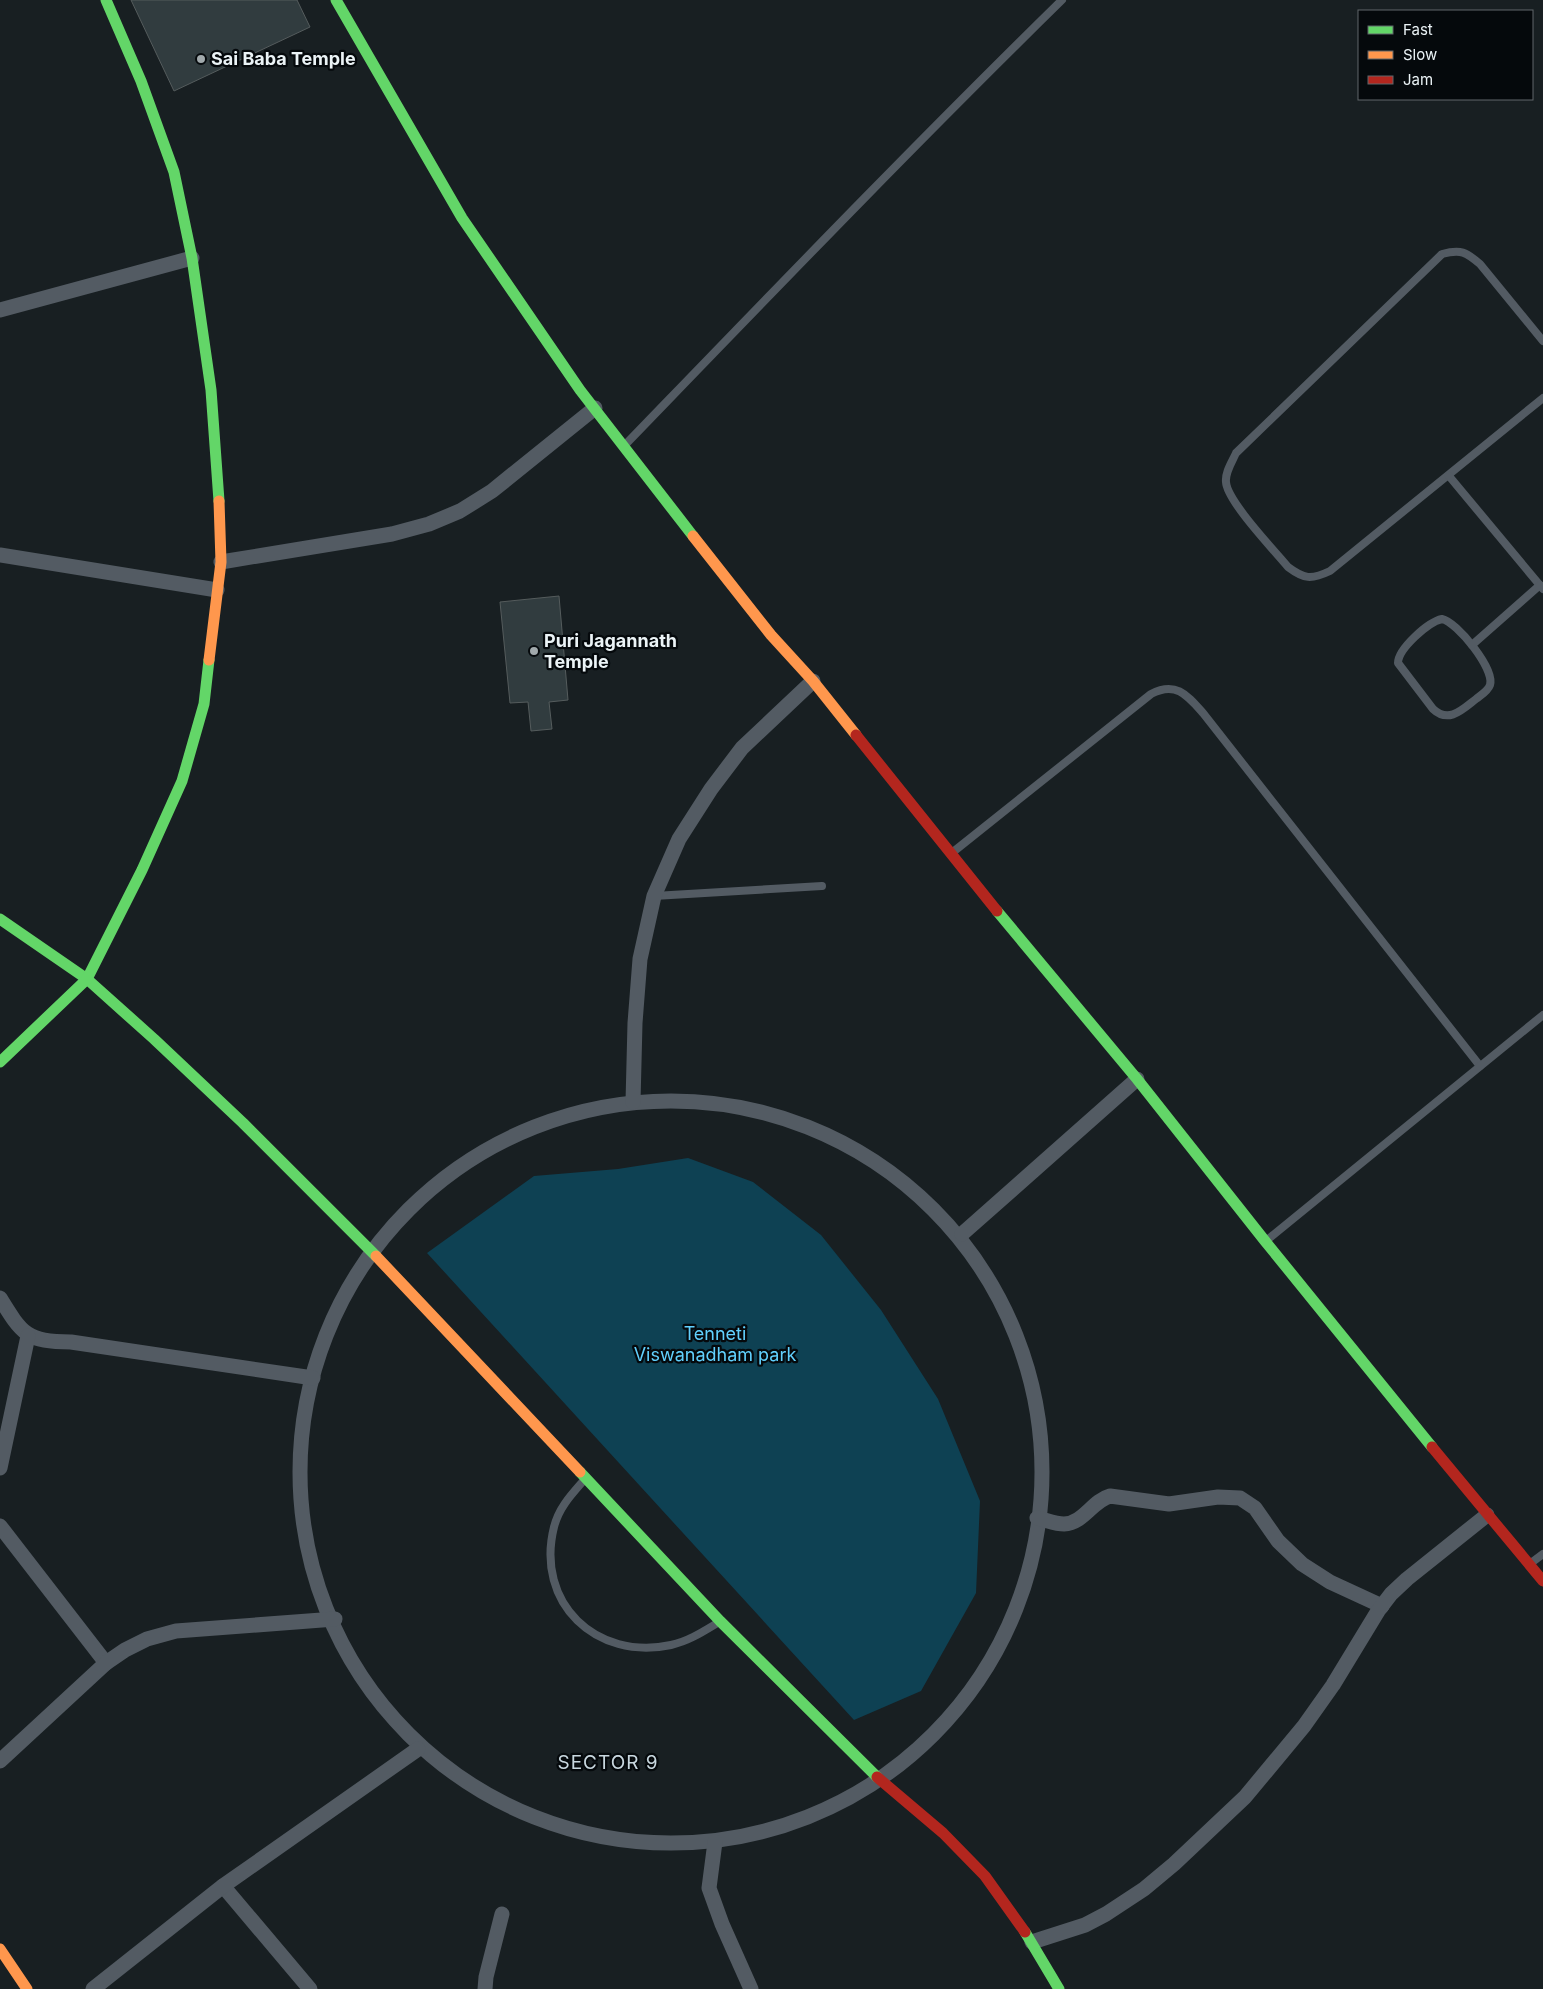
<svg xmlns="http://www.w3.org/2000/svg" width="1543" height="1989" viewBox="0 0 1543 1989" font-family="Inter,sans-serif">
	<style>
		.green { fill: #0e4153 }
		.building { fill: #313c3f; stroke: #555c5d }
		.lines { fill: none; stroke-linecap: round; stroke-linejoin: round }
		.lane { stroke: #535b63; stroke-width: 8 }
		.street { stroke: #535b63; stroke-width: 15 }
		.fast { stroke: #63d668; stroke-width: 11 }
		.slow { stroke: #ff974d; stroke-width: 11 }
		.jam { stroke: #b3261e; stroke-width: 11 }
		.poi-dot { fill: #a1a9ac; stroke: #05090c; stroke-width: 2 }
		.labels { text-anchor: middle; stroke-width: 4.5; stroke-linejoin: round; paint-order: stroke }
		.poi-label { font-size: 18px; font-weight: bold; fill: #ebf3f6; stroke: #05090c; text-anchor: start }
		.park-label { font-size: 18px; fill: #61d0fd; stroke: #05090c }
		.neighbourhood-label { font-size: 19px; letter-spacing: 1px; fill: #c8d7df; stroke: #05090c }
	</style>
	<rect width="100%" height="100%" fill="#181f22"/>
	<path class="green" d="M 688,1158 L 753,1182 L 821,1235 L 881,1310 L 938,1399 L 980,1501 L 976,1593 L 921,1691 L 854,1720 L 427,1253 L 534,1176 L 618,1169 Z"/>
	<g class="building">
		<path d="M 131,0 L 297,0 L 310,27 L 174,91 Z"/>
		<path d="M 559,596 L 568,700 L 549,702 L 552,729 L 531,731 L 528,702 L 510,703 L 500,602 Z"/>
	</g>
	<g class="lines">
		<g class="lane">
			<path d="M 1543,341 L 1480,264 C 1466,252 1461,249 1442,254 L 1236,453 C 1232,462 1225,472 1226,482 C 1227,501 1274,550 1288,567 C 1304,579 1311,580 1330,571 L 1543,398"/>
			<path d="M 624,446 C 769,296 913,146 1062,0"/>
			<path d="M 1449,476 L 1543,589"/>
			<path d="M 1442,619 C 1457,622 1495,669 1490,685 C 1488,691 1481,695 1476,699 C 1463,709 1449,724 1433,709 L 1398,663 C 1398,649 1428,622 1442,619 Z"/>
			<path d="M 1472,645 L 1540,585"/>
			<path d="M 953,852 L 1151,694 C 1176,681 1187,695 1203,713 L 1480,1066"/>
			<path d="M 654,896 L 822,886"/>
			<path d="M 1267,1240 L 1543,1015"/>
			<path d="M 585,1479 C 572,1494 559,1507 554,1527 C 535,1603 596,1661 671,1645 C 689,1641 704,1631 719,1622"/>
			<path d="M 1531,1563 L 1543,1554"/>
		</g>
		<g class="street">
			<path d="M 0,310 L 192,258"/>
			<path d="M 0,555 L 217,590"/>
			<path d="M 221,562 L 392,534 L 429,524 L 460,511 L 492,491 L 595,408"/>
			<circle cx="671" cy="1472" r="371"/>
			<path d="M 633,1102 L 635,1023 L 640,959 L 654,896 L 679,839 L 711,789 L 742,748 L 813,681"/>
			<path d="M 962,1234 L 1137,1079"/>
			<path d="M 0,1298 C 22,1334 27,1342 71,1342 L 313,1378"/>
			<path d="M 0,1468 L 28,1336"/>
			<path d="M 1037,1518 C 1046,1520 1056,1524 1064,1524 C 1084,1523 1092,1501 1110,1496 L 1169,1504 L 1218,1497 L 1240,1498 L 1255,1508 L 1278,1541 L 1302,1564 L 1330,1582 L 1382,1606"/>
			<path d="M 0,1526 L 106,1663"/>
			<path d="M 0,1761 L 106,1663 L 125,1650 L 147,1639 L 176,1631 L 335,1619"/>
			<path d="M 715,1842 L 709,1888 L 722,1924 L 751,1989"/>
			<path d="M 223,1886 L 310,1989"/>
			<path d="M 1032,1942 L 1085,1925 L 1106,1914 L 1144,1889 L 1174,1864 L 1245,1797 L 1304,1726 L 1333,1685 L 1378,1611 L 1391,1594 L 1407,1579 L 1487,1515"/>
			<path d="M 93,1989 L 223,1886 L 418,1749"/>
			<path d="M 485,1989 L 486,1977 L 502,1914"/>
		</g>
		<g class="fast">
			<path d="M 106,0 L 141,81 L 174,172 L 192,258 L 211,390 L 219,501"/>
			<path d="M 336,0 L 462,218 L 580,390 L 693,536"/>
			<path d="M 997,911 L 1137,1079 L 1265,1241 L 1432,1447"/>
			<path d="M 0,919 L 87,979 L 154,1039 L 243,1123 L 376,1256"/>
			<path d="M 0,1062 L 87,979 L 142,870 L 182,781 L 204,704 L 209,660"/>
			<path d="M 580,1472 L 720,1621 L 877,1777"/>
			<path d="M 1025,1932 L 1059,1989"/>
		</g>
		<g class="slow">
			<path d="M 693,536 L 771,635 L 813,681 L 856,735"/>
			<path d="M 209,660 L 221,562 L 219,501"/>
			<path d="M 376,1256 L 580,1472"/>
			<path d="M 0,1949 L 27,1989"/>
		</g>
		<g class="jam">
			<path d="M 856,735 L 997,911"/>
			<path d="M 1432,1447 L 1543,1581"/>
			<path d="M 877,1777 L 943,1833 L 985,1876 L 1025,1932"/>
		</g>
	</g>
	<g class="poi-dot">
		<circle cx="201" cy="59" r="5"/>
		<circle cx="534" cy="651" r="5"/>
	</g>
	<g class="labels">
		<g class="poi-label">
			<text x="211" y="65">Sai Baba Temple</text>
			<text x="544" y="647">Puri Jagannath<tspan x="544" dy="21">Temple</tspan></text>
		</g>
		<g class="park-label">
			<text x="715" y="1340">Tenneti<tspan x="715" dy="21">Viswanadham park</tspan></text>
		</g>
		<g class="neighbourhood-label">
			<text x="608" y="1769">SECTOR 9</text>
		</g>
	</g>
	<rect x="1358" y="10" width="175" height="90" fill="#05090c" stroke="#61676a"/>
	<rect x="1368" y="26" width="25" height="8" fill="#63d668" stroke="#61676a"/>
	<text x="1403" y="35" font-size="15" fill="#ebf3f6">Fast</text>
	<rect x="1368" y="51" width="25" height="8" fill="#ff974d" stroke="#61676a"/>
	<text x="1403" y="60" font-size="15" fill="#ebf3f6">Slow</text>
	<rect x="1368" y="76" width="25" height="8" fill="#b3261e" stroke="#61676a"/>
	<text x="1403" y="85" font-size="15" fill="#ebf3f6">Jam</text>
</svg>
